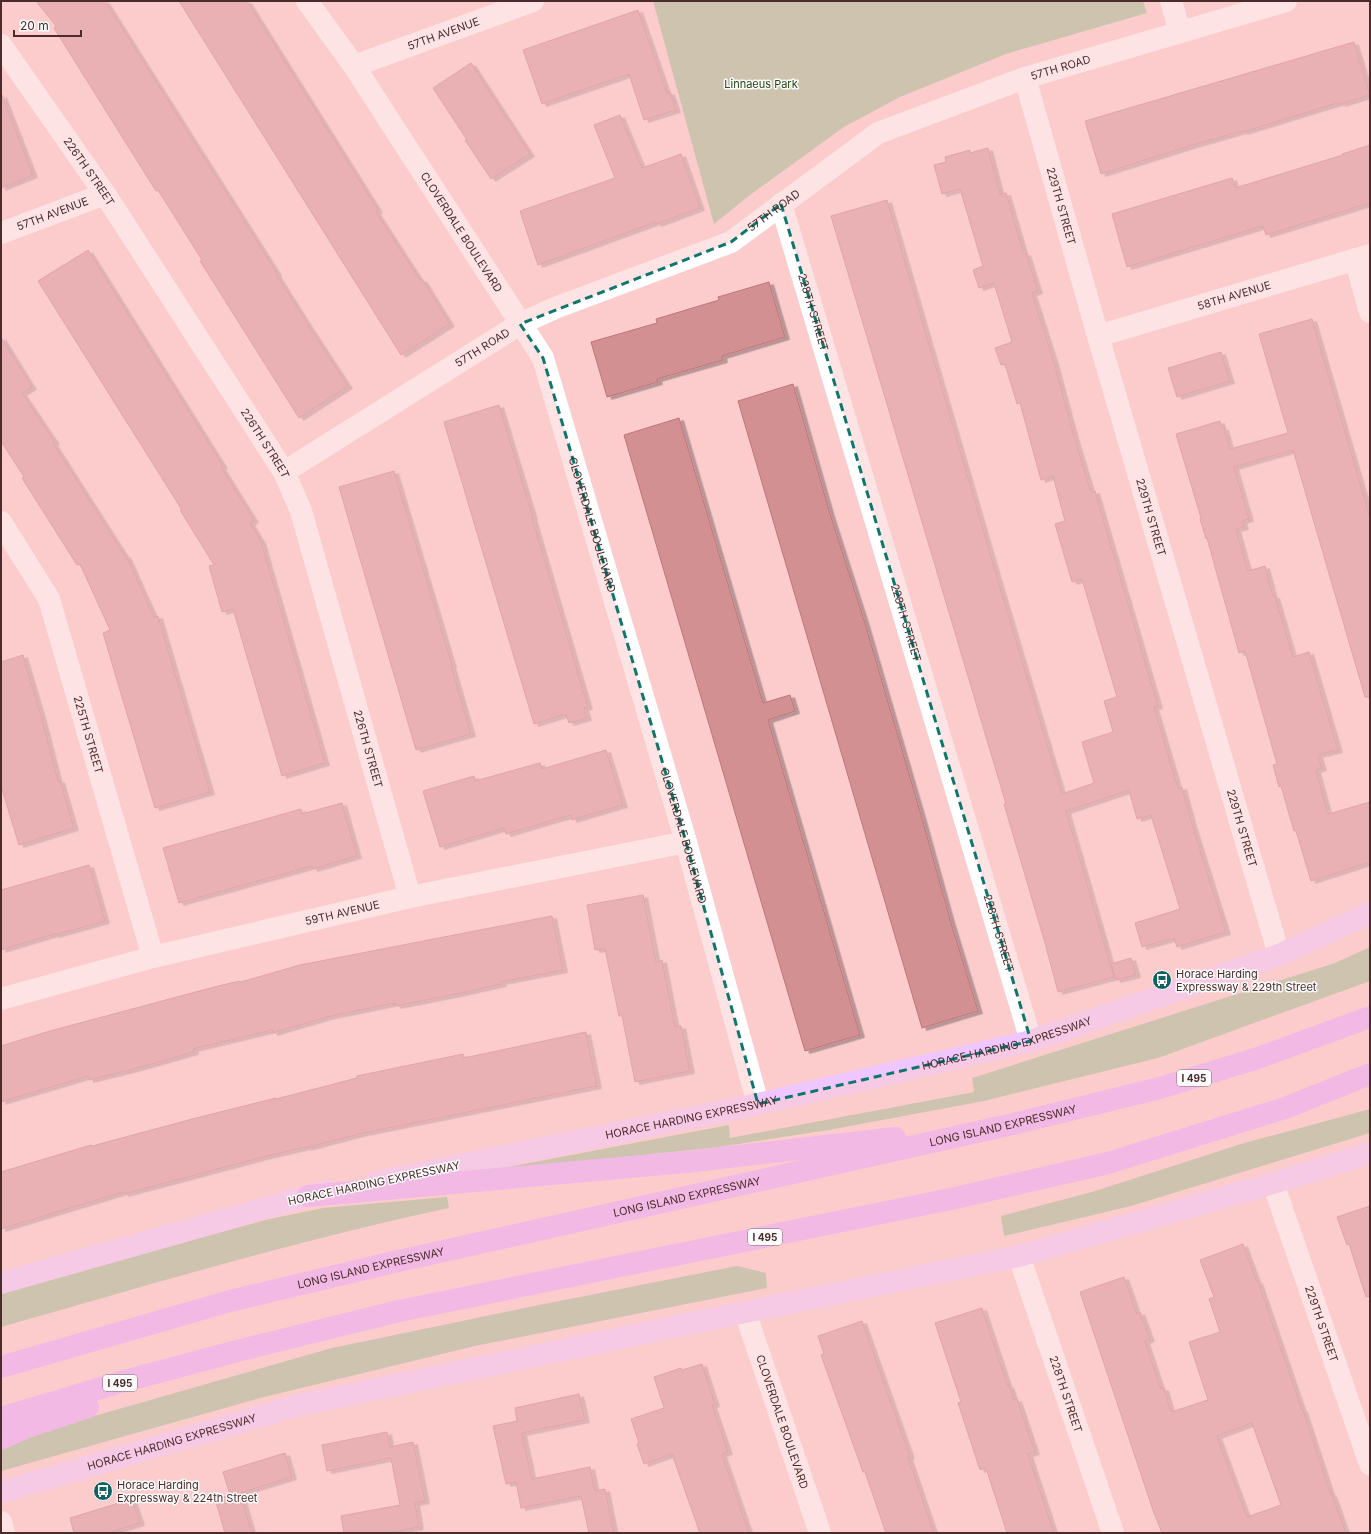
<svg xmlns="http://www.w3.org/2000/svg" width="1371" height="1534" viewBox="0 0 1371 1534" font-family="Inter,sans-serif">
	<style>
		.green { fill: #97b989 }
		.building { fill: #d29093; stroke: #be767a; fill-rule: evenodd; filter: url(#shadow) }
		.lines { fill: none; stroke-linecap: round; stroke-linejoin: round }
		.minor { stroke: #fff; stroke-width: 22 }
		.major { stroke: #efc7fe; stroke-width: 22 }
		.highway { stroke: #e4a2fd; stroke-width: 22 }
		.marked { fill: none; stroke: #0f766e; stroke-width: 3; stroke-dasharray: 8 5; stroke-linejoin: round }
		.labels { text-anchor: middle; stroke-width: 3; stroke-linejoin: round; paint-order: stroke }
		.shield { fill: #fbfbfb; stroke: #7f6a6b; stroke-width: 1 }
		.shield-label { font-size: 10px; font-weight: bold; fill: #4a2c2d }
		.street-label { font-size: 11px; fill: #4a2c2d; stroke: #fbfbfb }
		.park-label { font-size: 11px; fill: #254713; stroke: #fbfbfb }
		.poi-label { font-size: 11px; fill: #4a2c2d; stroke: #fbfbfb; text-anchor: start }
	</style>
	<defs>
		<filter id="shadow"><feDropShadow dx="4.5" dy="2.5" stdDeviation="0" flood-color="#0004"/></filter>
	</defs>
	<rect width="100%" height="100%" fill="#fccccd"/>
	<g class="green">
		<path d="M 653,1 L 1143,1 L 1147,13 L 1006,54 L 900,97 L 844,127 L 750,195 L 714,224 Z"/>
		<path d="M 1370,947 L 1370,981 L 1158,1058 L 984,1101 L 829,1130 L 719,1147 L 482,1172 L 729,1125 L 730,1138 L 974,1092 L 972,1078 L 1335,963 Z"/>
		<path d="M 1370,1109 L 1370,1133 L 1131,1206 L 1004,1236 L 1001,1216 L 1092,1192 L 1241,1144 Z"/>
		<path d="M 447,1197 L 449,1208 C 298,1240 149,1285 1,1327 L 1,1293 L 265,1220 L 323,1208 Z"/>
		<path d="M 737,1266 L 766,1273 L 767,1288 L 475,1346 L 260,1398 L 1,1471 L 1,1449 L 56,1427 L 332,1348 L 534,1306 Z"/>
	</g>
	<g class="building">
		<path d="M 36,1 L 105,1 L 277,273 L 276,274 L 310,328 L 348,386 L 299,418 L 200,261 L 202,260 L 158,190 L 156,191 L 54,28 L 56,26 Z"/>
		<path d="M 179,1 L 247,1 L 378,210 L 376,212 L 420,280 L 422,279 L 450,324 L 401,355 Z"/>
		<path d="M 638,10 L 667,93 L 670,92 L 676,110 L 644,120 L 629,74 L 542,104 L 523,50 Z"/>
		<path d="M 1354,42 L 1370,95 L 1341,104 L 1341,102 L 1243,132 L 1242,131 L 1190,146 L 1101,174 L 1085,121 Z"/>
		<path d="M 471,63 L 530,154 L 491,179 L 465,140 L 467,140 L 433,88 Z"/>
		<path d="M 1,95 L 2,95 L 33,175 L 1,188 Z"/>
		<path d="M 620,115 L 642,168 L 681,154 L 700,208 L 657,224 L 656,222 L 538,265 L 520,211 L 615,178 L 594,125 Z"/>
		<path d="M 1370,145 L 1370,203 L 1266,235 L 1263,226 L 1127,267 L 1112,214 L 1232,178 L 1235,188 L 1343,155 L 1342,154 Z"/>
		<path d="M 988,148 L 1000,194 L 1006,193 L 1024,254 L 1026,253 L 1038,291 L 1032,293 L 1054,362 L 1074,436 L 1091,492 L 1095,491 L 1158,706 L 1154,707 L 1178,788 L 1182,787 L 1192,824 L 1226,932 L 1177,947 L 1174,938 L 1142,947 L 1135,923 L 1180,909 L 1151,815 L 1137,819 L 1129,790 L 1066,811 L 1114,977 L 1058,992 L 1045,943 L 1004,804 L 1006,804 L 831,216 L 887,200 L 1000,587 L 1062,794 L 1094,783 L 1082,742 L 1113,732 L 1104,701 L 1117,697 L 1082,579 L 1072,582 L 1055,524 L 1065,521 L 1053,476 L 1041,480 L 1020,403 L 1017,404 L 1005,364 L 1001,365 L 995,348 L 1012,342 L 994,283 L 979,288 L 973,270 L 983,266 L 960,189 L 942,194 L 934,165 L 946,162 L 945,157 L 970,150 L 970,153 Z"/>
		<path d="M 88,250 L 223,466 L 221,467 L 254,520 L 250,523 L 261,541 L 325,763 L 282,776 L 233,609 L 222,612 L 209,566 L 214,565 L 180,510 L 182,510 L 38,281 Z"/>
		<path d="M 769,282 L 785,337 L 722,356 L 723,360 L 657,379 L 658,382 L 607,397 L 591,342 L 657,323 L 656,319 L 719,300 L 718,297 Z"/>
		<path d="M 1312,319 L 1370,517 L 1370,697 L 1365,697 L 1293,450 L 1234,467 L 1249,519 L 1242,521 L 1244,527 L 1236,529 L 1248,571 L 1265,566 L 1273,596 L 1275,596 L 1293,657 L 1309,652 L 1338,750 L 1318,755 L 1322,768 L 1316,770 L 1328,814 L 1370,802 L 1370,862 L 1311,881 L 1296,831 L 1294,831 L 1281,786 L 1279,787 L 1273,765 L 1277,764 L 1245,651 L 1239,653 L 1207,538 L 1206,539 L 1200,519 L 1201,518 L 1176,434 L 1220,421 L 1222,428 L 1224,428 L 1230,449 L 1288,433 L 1259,334 Z"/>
		<path d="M 1,337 L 32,387 L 22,393 L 55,442 L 53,443 L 125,556 L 126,555 L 154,617 L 158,616 L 210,792 L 155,808 L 103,633 L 110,630 L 80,564 L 77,565 L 65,546 L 22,478 L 24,477 L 1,441 Z"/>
		<path d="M 1221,352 L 1230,381 L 1177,397 L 1168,368 Z"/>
		<path d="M 793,384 L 830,514 L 864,620 L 921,815 L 951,923 L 978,1011 L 922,1028 L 738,401 Z"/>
		<path d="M 499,405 L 533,517 L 532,517 L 588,707 L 584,708 L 587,718 L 569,723 L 566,714 L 534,724 L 444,422 Z"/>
		<path d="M 679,418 L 763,703 L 790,695 L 795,711 L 768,720 L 860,1035 L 805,1051 L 624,435 Z"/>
		<path d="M 394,471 L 452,665 L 451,665 L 471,734 L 416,750 L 339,487 Z"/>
		<path d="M 23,655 L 42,719 L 58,781 L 60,780 L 74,828 L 19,845 L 1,786 L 1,662 Z"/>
		<path d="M 606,750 L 623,805 L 572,820 L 571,815 L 506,834 L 504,828 L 440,847 L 423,791 L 474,776 L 475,781 L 540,763 L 542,769 Z"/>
		<path d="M 342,803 L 357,856 L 313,869 L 312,866 L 179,903 L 163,848 L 301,809 L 302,814 Z"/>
		<path d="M 89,865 L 105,921 L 55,935 L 54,934 L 1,950 L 1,890 Z"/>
		<path d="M 643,895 L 656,962 L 662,960 L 675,1027 L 681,1026 L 690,1071 L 635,1082 L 622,1016 L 619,1016 L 605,949 L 595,950 L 587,905 Z"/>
		<path d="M 552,916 L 563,970 L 501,982 L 502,984 L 457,994 L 396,1006 L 395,1003 L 327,1017 L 273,1033 L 272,1030 L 193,1049 L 194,1052 L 134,1069 L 89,1080 L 88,1076 L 1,1102 L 1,1046 L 50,1031 L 218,986 L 240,981 L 241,982 L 300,965 Z"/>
		<path d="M 1131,958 L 1136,975 L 1116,980 L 1111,964 Z"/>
		<path d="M 586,1032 L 597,1086 L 359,1134 L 306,1148 L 306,1147 L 267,1156 L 124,1194 L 123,1192 L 1,1229 L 1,1172 L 91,1145 L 92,1146 L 196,1118 L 276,1098 L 276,1099 L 357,1078 L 357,1076 L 463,1054 L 464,1058 Z"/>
		<path d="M 1370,1206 L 1370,1296 L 1366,1297 L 1349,1244 L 1347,1245 L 1337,1217 Z"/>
		<path d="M 1243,1244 L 1257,1282 L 1258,1281 L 1302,1410 L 1303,1410 L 1331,1495 L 1332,1494 L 1346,1533 L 1162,1533 L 1154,1513 L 1080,1292 L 1124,1277 L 1137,1314 L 1140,1312 L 1150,1339 L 1145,1341 L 1161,1389 L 1164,1388 L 1171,1412 L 1208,1400 L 1189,1342 L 1220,1332 L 1209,1299 L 1214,1297 L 1200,1260 ZM 1252,1423 L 1281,1505 L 1247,1517 L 1217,1436 Z"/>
		<path d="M 982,1308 L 1008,1386 L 1009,1385 L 1014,1400 L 1017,1399 L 1035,1452 L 1028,1454 L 1054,1533 L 1007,1533 L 986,1468 L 980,1470 L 958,1403 L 961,1402 L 935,1323 Z"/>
		<path d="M 862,1321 L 910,1456 L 908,1457 L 934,1533 L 886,1533 L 865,1472 L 863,1472 L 821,1355 L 824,1354 L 818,1336 Z"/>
		<path d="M 702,1364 L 715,1404 L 712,1405 L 728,1452 L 722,1454 L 749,1533 L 700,1533 L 672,1454 L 644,1464 L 637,1444 L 639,1443 L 631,1419 L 664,1408 L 654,1377 L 681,1368 L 682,1370 Z"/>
		<path d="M 579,1394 L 585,1420 L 522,1433 L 532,1479 L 590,1467 L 595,1491 L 605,1489 L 614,1533 L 589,1533 L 581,1496 L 521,1508 L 516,1482 L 506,1484 L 493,1426 L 517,1421 L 515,1408 Z"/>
		<path d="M 387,1432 L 390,1447 L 413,1442 L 425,1501 L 415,1503 L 419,1527 L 388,1533 L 344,1533 L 341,1516 L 400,1505 L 391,1458 L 327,1471 L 322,1445 Z"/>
		<path d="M 285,1453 L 292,1477 L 240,1493 L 252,1533 L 225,1533 L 215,1499 L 230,1495 L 223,1472 Z"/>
		<path d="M 132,1499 L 140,1523 L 108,1533 L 74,1533 L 70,1518 Z"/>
	</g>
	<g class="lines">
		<g class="minor">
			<path id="s1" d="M 307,1 L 354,66 L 543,358 L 686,842 L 758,1104"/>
			<path d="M 1171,1 L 1180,32"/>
			<path id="s2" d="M 1,45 L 105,194 L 284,472 L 301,511 L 410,897"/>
			<path id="s3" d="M 354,66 L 533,1"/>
			<path id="s4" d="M 1025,78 L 1098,336 L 1279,955"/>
			<path id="s5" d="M 781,204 L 1031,1041"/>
			<path id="s6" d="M 1,233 L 105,194"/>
			<path d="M 1355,259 L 1370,312"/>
			<path id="s7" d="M 1098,336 L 1370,255"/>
			<path id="s8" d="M 284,472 L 520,324 L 555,308 L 731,242 L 878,133 L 1025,78 L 1286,1"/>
			<path id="s9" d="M 1,522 L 49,599 L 153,957"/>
			<path id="s10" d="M 1,999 L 153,957 L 410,897 L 686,842"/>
			<path id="s11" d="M 1273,1183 L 1370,1464"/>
			<path id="s12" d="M 1019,1256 L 1113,1533"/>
			<path id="s13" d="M 745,1312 L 820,1533"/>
			<path d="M 1,1522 L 4,1533"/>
		</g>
		<g class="major">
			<path id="s14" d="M 376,1182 L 758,1104 L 1031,1041 L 1279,955 L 1370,913"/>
			<path d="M 1,1283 L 308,1196 L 327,1192"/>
			<path id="s15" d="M 1,1492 L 295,1406 L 745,1312 L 1019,1256 L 1273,1183 L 1370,1153"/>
		</g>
		<g class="highway">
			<path d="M 308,1196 L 686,1162 L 895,1138"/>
			<path id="s16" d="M 1,1367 L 230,1301 L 390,1263 L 1013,1124 L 1160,1088 L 1258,1058 L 1370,1017"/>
			<path d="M 1,1418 L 121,1382 L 241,1350 L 399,1311 L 951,1199 L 1108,1163 L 1285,1108 L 1370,1074"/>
			<path d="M 1,1439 L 24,1428 L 88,1407"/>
		</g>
	</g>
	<path d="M0 0H1371V1534H0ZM 781,204 L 1031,1041 L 758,1104 L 686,842 L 543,358 L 520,324 L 731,242 Z" fill="#fccccd" fill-opacity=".55" fill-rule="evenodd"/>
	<path class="marked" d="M 781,204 L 1031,1041 L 758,1104 L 686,842 L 543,358 L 520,324 L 731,242 Z"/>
	<defs>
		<g id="bus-disc" transform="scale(1)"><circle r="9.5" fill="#126264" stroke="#fbfbfb"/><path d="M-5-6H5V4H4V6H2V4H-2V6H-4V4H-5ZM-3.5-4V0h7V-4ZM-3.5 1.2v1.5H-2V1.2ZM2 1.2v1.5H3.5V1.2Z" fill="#fff"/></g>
	</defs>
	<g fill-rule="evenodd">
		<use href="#bus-disc" x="1162" y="980"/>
		<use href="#bus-disc" x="103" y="1491"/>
	</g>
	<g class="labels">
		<g class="shield">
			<rect x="1177" y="1070" width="34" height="16" rx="3"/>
			<rect x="748" y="1229" width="34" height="16" rx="3"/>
			<rect x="103" y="1375" width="34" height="16" rx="3"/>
		</g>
		<g class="shield-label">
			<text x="1194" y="1082">I 495</text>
			<text x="765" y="1241">I 495</text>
			<text x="120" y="1387">I 495</text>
		</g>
		<g class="street-label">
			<text dy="4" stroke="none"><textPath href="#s3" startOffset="95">57TH AVENUE</textPath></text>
			<text dy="4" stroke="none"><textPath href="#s8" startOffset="882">57TH ROAD</textPath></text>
			<text dy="4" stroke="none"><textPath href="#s2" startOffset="154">226TH STREET</textPath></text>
			<text dy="4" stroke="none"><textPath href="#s4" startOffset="133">229TH STREET</textPath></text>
			<text dy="4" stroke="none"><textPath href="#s8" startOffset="558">57TH ROAD</textPath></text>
			<text dy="4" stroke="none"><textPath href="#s6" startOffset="55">57TH AVENUE</textPath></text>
			<text dy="4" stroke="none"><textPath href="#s1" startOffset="278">CLOVERDALE BOULEVARD</textPath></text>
			<text dy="4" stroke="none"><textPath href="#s7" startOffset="142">58TH AVENUE</textPath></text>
			<text dy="4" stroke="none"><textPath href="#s5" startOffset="113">228TH STREET</textPath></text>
			<text dy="4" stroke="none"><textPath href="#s8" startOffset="234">57TH ROAD</textPath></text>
			<text dy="4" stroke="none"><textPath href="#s2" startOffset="478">226TH STREET</textPath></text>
			<text dy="4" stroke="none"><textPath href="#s4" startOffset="457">229TH STREET</textPath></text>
			<text dy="4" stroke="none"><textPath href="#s1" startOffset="602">CLOVERDALE BOULEVARD</textPath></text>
			<text dy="4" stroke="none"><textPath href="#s5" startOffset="437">228TH STREET</textPath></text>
			<text dy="4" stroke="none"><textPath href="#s9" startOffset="232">225TH STREET</textPath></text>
			<text dy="4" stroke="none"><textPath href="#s2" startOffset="802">226TH STREET</textPath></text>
			<text dy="4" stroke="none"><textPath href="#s4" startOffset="781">229TH STREET</textPath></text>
			<text dy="4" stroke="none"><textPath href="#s1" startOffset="926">CLOVERDALE BOULEVARD</textPath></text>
			<text dy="4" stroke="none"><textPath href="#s10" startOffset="352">59TH AVENUE</textPath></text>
			<text dy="4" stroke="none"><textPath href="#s5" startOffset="761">228TH STREET</textPath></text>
			<text dy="4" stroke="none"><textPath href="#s14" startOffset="646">HORACE HARDING EXPRESSWAY</textPath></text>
			<text dy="4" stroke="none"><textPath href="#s14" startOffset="322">HORACE HARDING EXPRESSWAY</textPath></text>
			<text dy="4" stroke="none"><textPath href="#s16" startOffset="1031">LONG ISLAND EXPRESSWAY</textPath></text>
			<text transform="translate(374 1183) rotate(-12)" y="4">HORACE HARDING EXPRESSWAY</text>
			<text dy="4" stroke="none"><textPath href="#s16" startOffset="707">LONG ISLAND EXPRESSWAY</textPath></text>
			<text dy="4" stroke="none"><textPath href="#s16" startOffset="383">LONG ISLAND EXPRESSWAY</textPath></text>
			<text dy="4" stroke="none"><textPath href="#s11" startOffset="149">229TH STREET</textPath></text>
			<text dy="4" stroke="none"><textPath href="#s12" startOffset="146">228TH STREET</textPath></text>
			<text dy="4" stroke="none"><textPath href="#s13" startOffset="116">CLOVERDALE BOULEVARD</textPath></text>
			<text dy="4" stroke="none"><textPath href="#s15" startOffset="178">HORACE HARDING EXPRESSWAY</textPath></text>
		</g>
		<g class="park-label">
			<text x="761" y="88">Linnaeus Park</text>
		</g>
		<g class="poi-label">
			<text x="1176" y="978">Horace Harding<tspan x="1176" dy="13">Expressway &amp; 229th Street</tspan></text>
			<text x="117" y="1489">Horace Harding<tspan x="117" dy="13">Expressway &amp; 224th Street</tspan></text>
		</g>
	</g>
	<rect width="1371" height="1534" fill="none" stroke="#4a2c2d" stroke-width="4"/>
	<path d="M14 30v6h67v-6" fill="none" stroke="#4a2c2d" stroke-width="2"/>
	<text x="20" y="30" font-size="12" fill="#4a2c2d" stroke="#fbfbfb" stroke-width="3" paint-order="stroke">20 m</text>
</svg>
